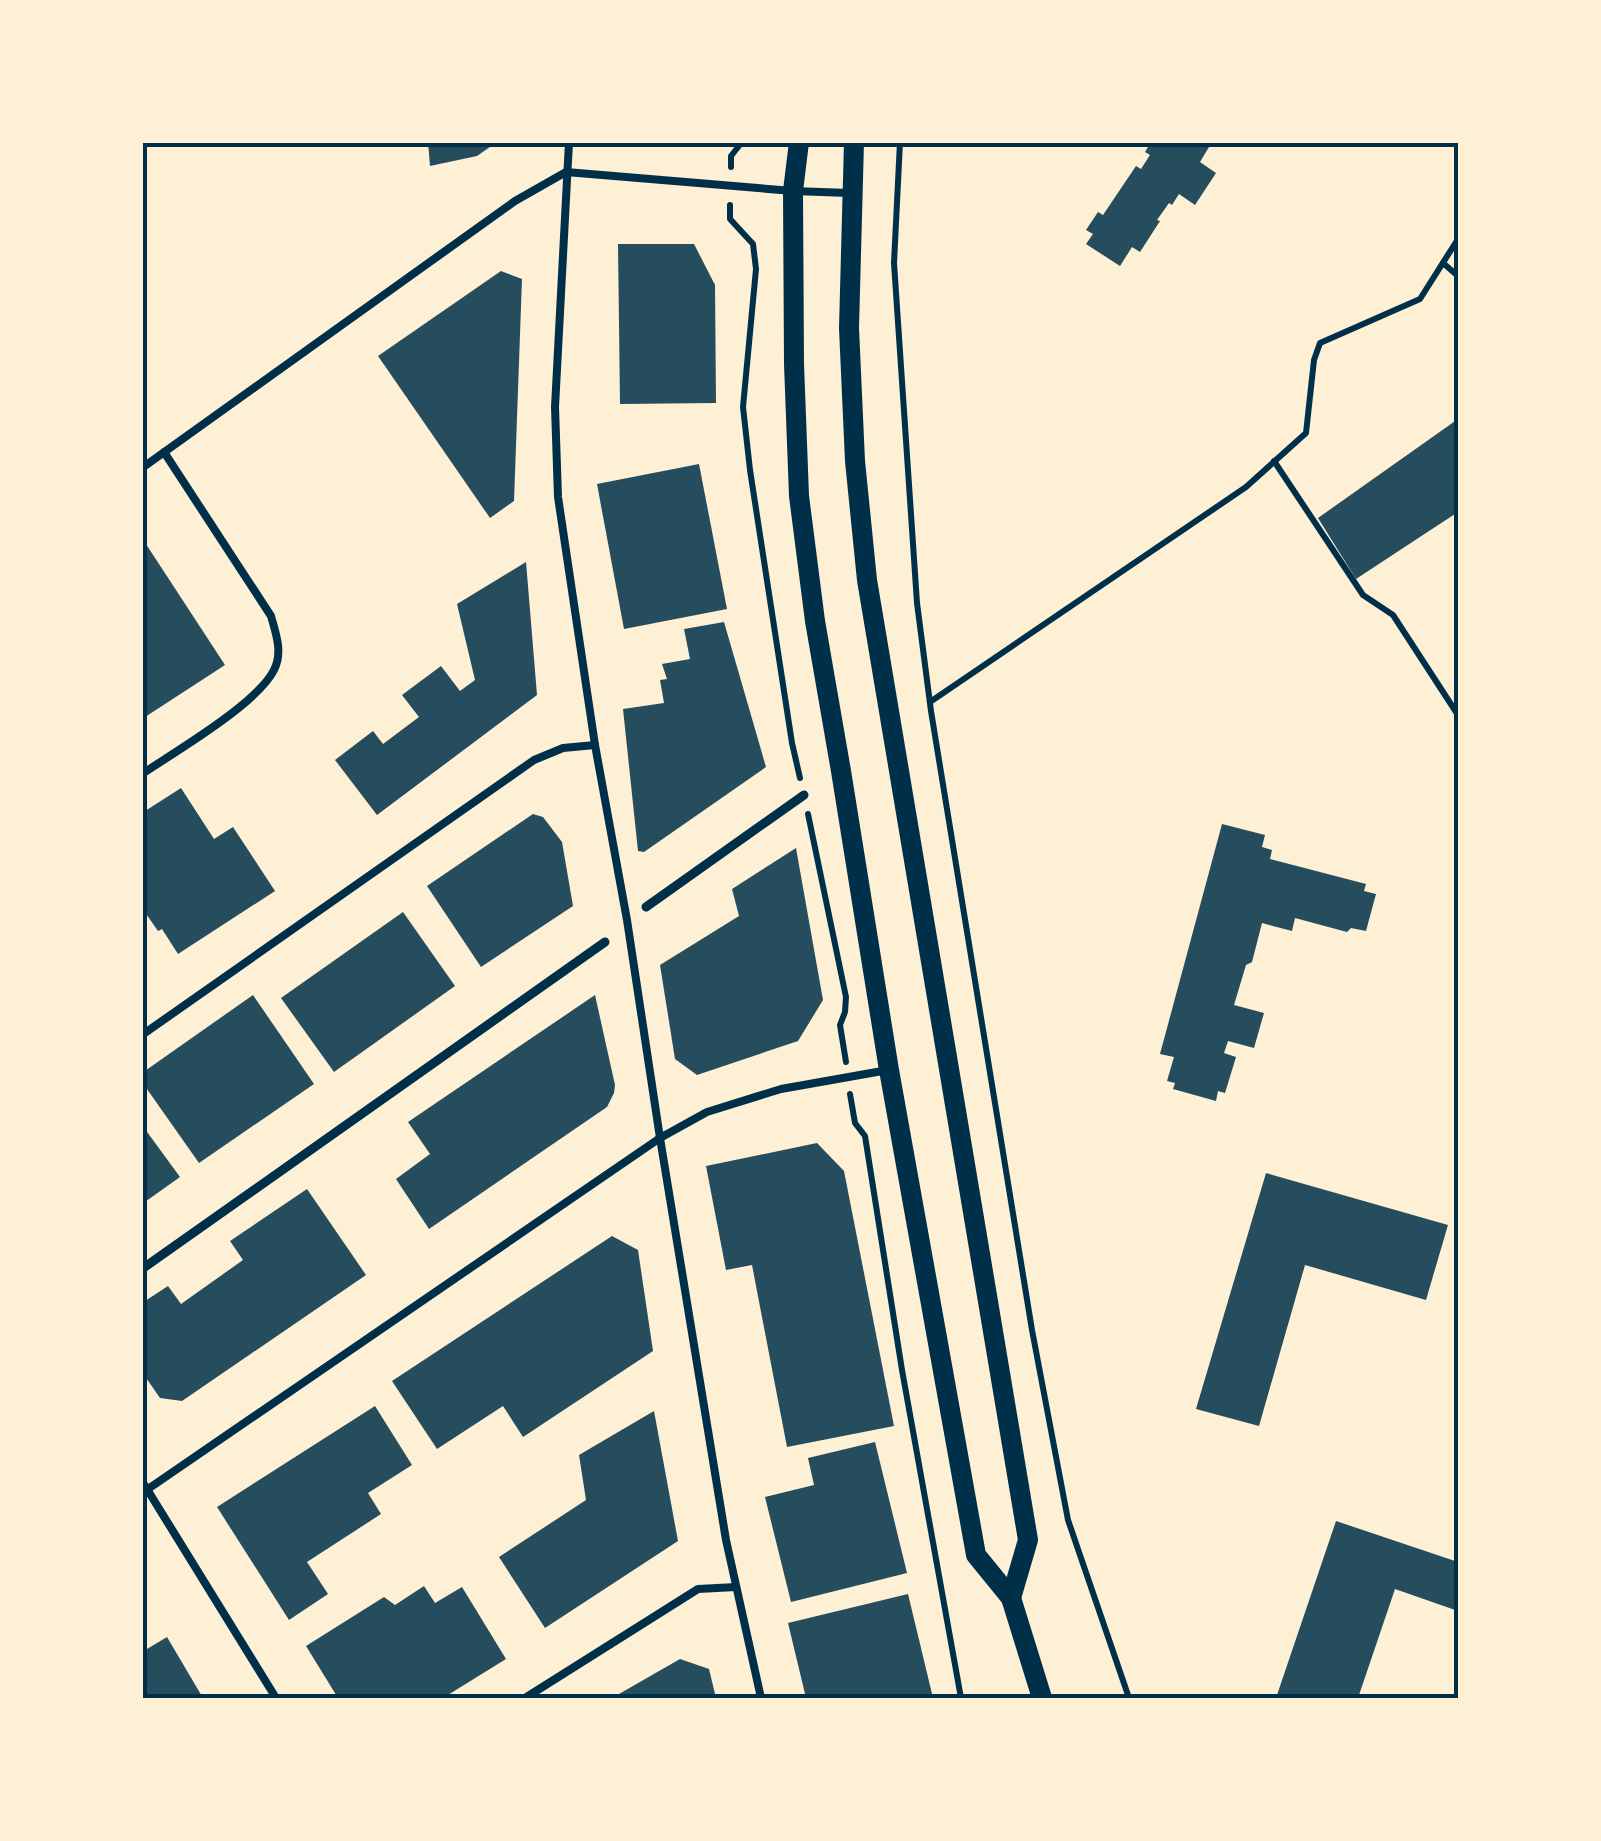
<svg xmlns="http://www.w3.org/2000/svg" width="1601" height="1841" viewBox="0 0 1601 1841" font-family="'Archivo Narrow',sans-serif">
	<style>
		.building { fill: #264d5e }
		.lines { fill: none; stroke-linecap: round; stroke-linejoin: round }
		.path { stroke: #003049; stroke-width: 6 }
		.service { stroke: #003049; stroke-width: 8 }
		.pedestrian { stroke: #003049; stroke-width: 9 }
		.secondary { stroke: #003049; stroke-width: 20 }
		.neatline { fill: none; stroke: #003049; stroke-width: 4 }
	</style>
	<rect width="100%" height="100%" fill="#fdf0d5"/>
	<g class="building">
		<path d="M 428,142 L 497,142 L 477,156 L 430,166 Z"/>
		<path d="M 1151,142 L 1212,142 L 1200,162 L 1216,173 L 1195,205 L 1179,194 L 1172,205 L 1169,203 L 1157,220 L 1160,221 L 1140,252 L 1132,247 L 1120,266 L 1086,244 L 1093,234 L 1086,230 L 1098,212 L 1103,215 L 1136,166 L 1141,169 L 1150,155 L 1145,152 Z"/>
		<path d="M 618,244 L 694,244 L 715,285 L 716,403 L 620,404 Z"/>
		<path d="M 501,271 L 522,279 L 514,501 L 490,518 L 378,356 Z"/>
		<path d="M 1458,419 L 1458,512 L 1356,579 L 1318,518 Z"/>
		<path d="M 699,464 L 727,609 L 624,629 L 597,484 Z"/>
		<path d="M 142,538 L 225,665 L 142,719 Z"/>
		<path d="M 526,562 L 537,695 L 377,815 L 335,760 L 373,731 L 383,744 L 419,717 L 402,695 L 441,666 L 460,691 L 475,680 L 457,604 Z"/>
		<path d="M 724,622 L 766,767 L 644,852 L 638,851 L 623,709 L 664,703 L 660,680 L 667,679 L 662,664 L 690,659 L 684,629 Z"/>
		<path d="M 181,788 L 214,839 L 233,827 L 275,891 L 178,954 L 162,929 L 158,931 L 142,908 L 142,813 Z"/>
		<path d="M 533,814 L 543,817 L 562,842 L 573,906 L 481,967 L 427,886 Z"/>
		<path d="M 1222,824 L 1265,835 L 1262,847 L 1272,850 L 1270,859 L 1366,884 L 1364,891 L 1376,894 L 1366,931 L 1351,928 L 1347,932 L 1295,918 L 1292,931 L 1262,923 L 1252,962 L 1246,965 L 1234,1005 L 1264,1013 L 1254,1048 L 1228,1041 L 1224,1053 L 1236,1057 L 1225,1093 L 1218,1091 L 1216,1101 L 1173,1089 L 1175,1083 L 1167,1081 L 1174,1057 L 1160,1054 Z"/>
		<path d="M 796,848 L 823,1000 L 798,1041 L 697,1075 L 675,1059 L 660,965 L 739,916 L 732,889 Z"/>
		<path d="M 403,912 L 455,986 L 334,1072 L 281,998 Z"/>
		<path d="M 253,995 L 314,1084 L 199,1163 L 142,1082 L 142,1073 Z"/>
		<path d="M 595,995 L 615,1085 L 614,1093 L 607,1107 L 429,1229 L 396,1179 L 430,1154 L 408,1122 Z"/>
		<path d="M 142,1125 L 180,1177 L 142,1204 Z"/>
		<path d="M 817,1143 L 844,1171 L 894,1426 L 787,1447 L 752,1265 L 726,1270 L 706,1166 Z"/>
		<path d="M 1266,1173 L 1448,1225 L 1426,1300 L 1305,1265 L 1259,1426 L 1196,1409 Z"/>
		<path d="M 307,1189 L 366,1275 L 182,1401 L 160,1398 L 142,1372 L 142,1303 L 168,1286 L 181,1304 L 243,1260 L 230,1241 Z"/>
		<path d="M 612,1236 L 638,1250 L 653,1351 L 523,1437 L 503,1406 L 437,1449 L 392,1381 Z"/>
		<path d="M 375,1406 L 412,1465 L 368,1493 L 381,1514 L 307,1562 L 328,1594 L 289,1620 L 217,1507 Z"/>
		<path d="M 654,1411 L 678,1541 L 545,1628 L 499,1557 L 586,1500 L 579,1455 Z"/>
		<path d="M 875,1442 L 907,1573 L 791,1602 L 765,1497 L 814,1485 L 808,1458 Z"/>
		<path d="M 1336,1521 L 1458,1562 L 1458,1611 L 1395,1589 L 1358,1698 L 1276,1698 Z"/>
		<path d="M 424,1586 L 435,1603 L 462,1587 L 506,1659 L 443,1698 L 338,1698 L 306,1646 L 384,1597 L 395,1605 Z"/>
		<path d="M 908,1594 L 933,1698 L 806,1698 L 788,1623 Z"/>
		<path d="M 167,1637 L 203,1698 L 142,1698 L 142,1652 Z"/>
		<path d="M 680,1659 L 709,1669 L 716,1698 L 612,1698 Z"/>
	</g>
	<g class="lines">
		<g class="path">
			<path d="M 900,142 L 894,263 L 917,603 L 931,711 L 1032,1330 L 1068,1520 L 1129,1698"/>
			<path d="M 731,167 L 731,156 L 742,142"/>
			<path d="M 730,205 L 730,219 L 753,244 L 756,269 L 743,407 L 750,470 L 792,743 L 800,778"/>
			<path d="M 1443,263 L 1458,276"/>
			<path d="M 1274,461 L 1363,595 L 1393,615 L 1458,715"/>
			<path d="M 930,702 L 1246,487 L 1306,433 L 1314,360 L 1320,343 L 1420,299 L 1458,239"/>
			<path d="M 808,814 L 846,997 L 845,1012 L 840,1025 L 846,1062"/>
			<path d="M 850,1094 L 855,1123 L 865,1136 L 902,1370 L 961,1698"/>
		</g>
		<g class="service">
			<path d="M 569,142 L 555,407 L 558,497 L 595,745 L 627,920 L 660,1138 L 726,1540 L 761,1698"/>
			<path d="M 142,468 L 515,201 L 566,172 L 793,191 L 849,193"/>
			<path d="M 142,774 C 176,751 257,704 274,670 C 283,652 276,634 271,616 L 164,452"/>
			<path d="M 142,1035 L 534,760 L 563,748 L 595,745"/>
			<path d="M 142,1481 L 276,1698"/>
			<path d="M 148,1489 L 660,1138 L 707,1112 L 781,1089 L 888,1070"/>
			<path d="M 525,1698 L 698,1589 L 736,1587"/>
		</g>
		<g class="pedestrian">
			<path d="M 646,907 L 804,795"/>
			<path d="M 142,1269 L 605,942"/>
		</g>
		<g class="secondary">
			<path d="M 799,142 L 793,191 L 794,364 L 799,496 L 815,621 L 841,771 L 889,1070 L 976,1555 L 1011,1598 L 1042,1698"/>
			<path d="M 854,142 L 849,328 L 855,461 L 867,580 L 1028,1540 L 1011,1598"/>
		</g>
	</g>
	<rect width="1601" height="1841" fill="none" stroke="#fdf0d5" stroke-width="290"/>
	<rect x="145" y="145" width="1311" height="1551" class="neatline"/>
</svg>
